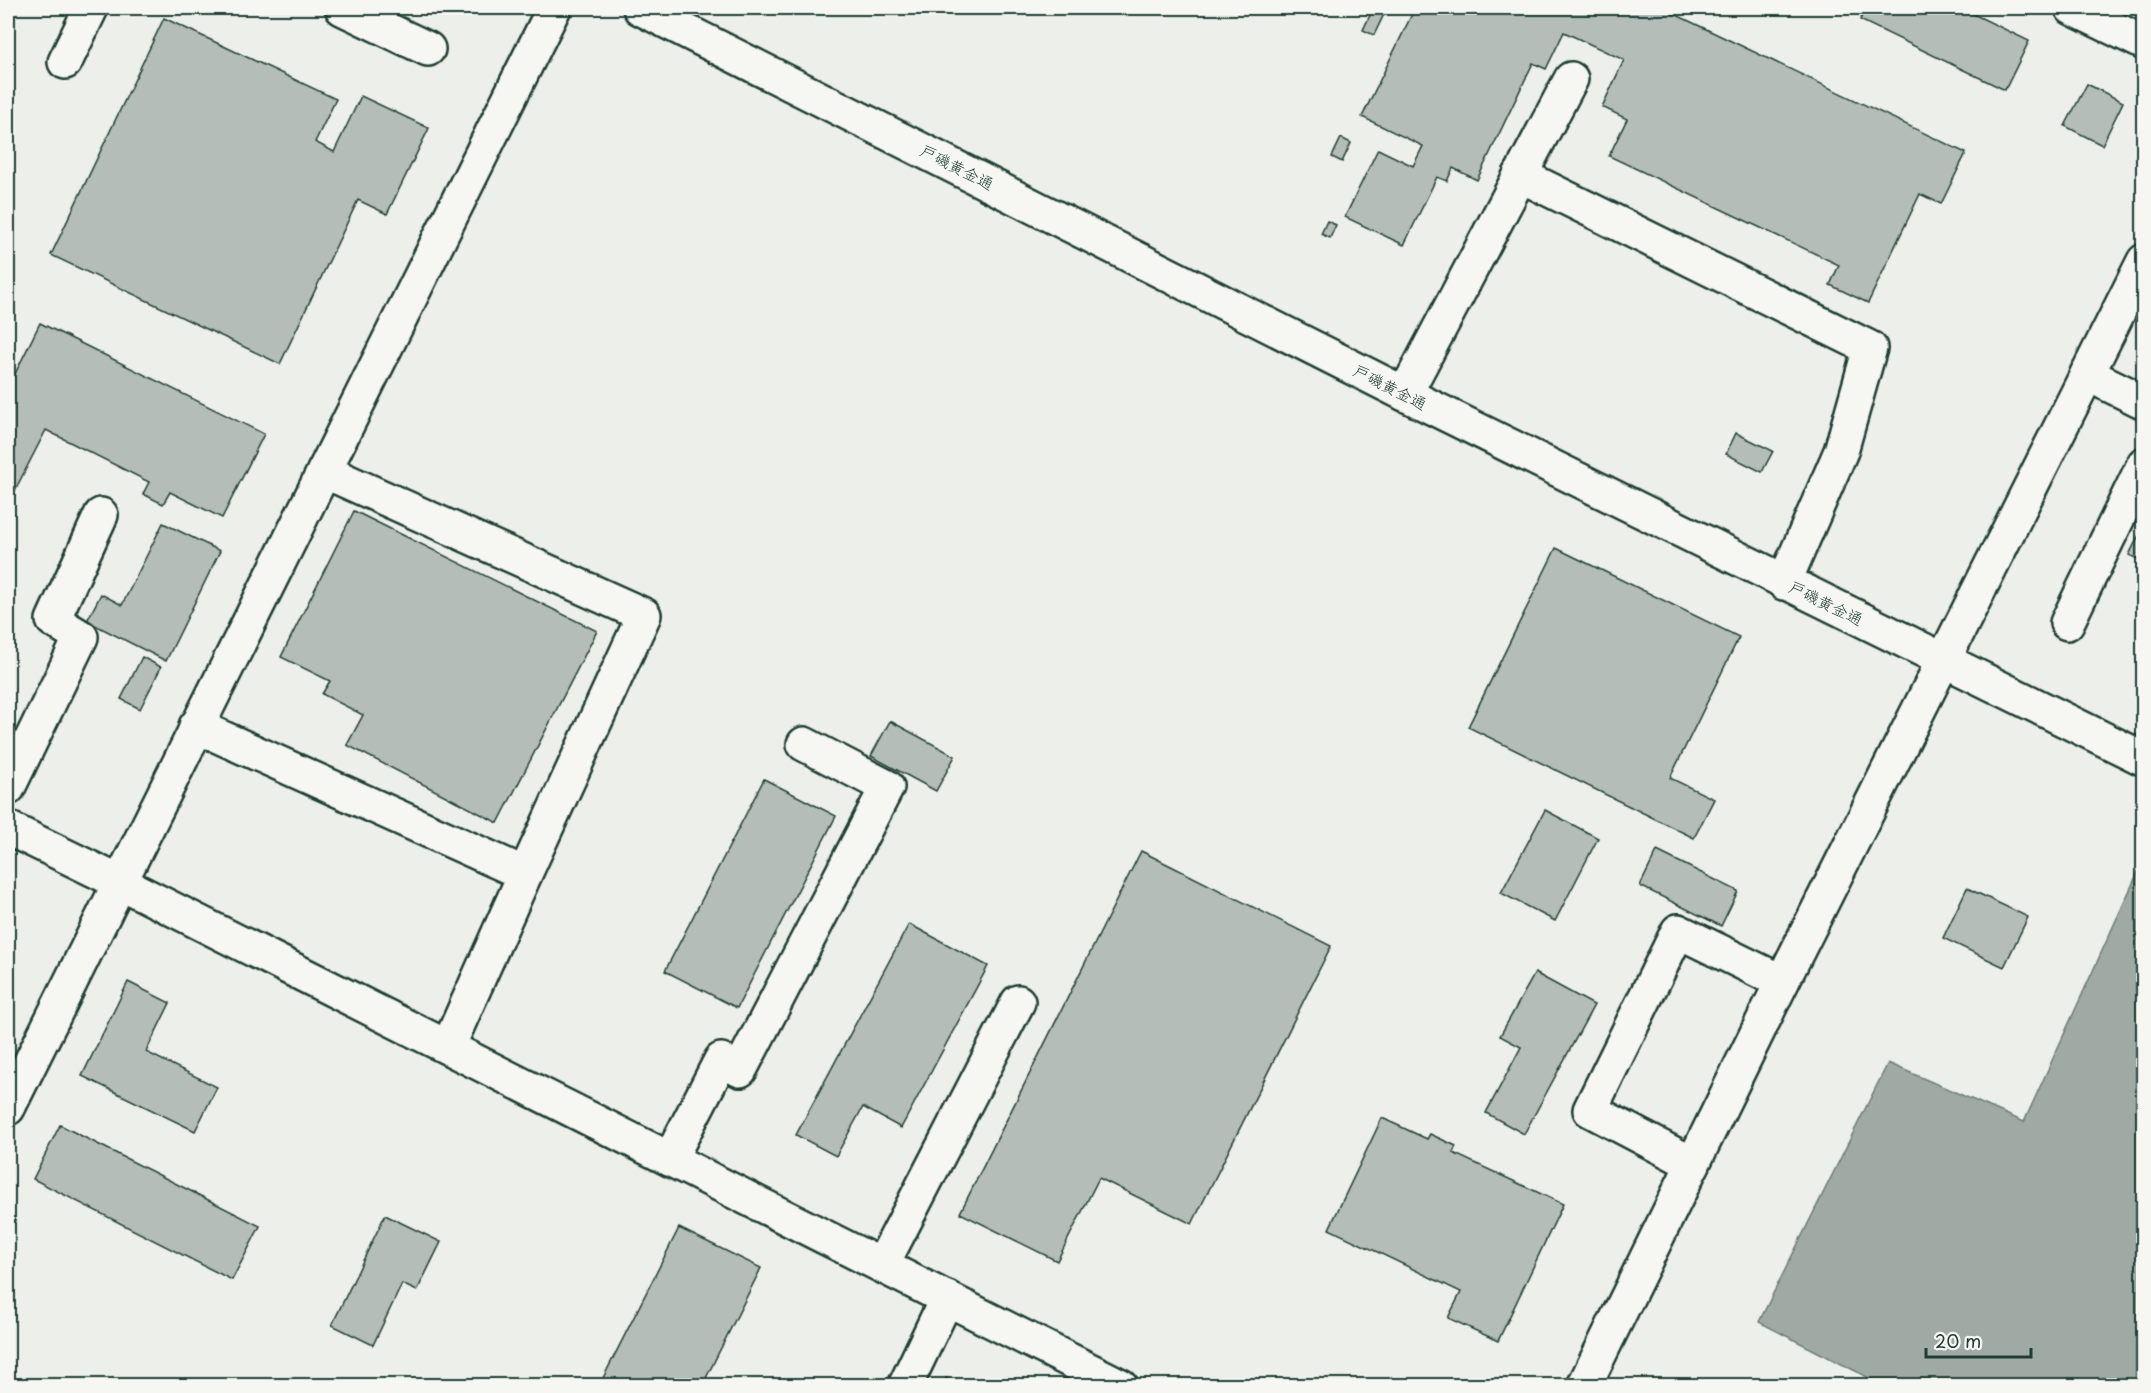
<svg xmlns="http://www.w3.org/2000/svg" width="2151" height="1393" viewBox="0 0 2151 1393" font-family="'Playpen Sans','Klee One',sans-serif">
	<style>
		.water { fill: #9faaa4; stroke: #6c7e77; stroke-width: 1.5 }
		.building { fill: #b4bdb8; stroke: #1f3d34; stroke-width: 1.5 }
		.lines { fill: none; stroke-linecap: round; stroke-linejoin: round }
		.minor-casing { stroke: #1f3d34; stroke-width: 38 }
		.minor { stroke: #f6f6f2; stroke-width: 33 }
		.labels { text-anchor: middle; stroke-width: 6; stroke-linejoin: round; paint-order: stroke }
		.street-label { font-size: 16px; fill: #1f3d34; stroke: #f6f6f2 }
	</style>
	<rect width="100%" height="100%" fill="#edefea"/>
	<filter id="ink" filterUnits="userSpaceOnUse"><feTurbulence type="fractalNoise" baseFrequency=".0167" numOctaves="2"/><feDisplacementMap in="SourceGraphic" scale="12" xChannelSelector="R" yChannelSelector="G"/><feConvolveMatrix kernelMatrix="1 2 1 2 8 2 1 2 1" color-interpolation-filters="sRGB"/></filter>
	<g filter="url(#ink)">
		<path class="water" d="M 2143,861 L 2143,1385 L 1883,1385 L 1759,1322 L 1888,1063 L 2024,1122 Z"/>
		<g class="building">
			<path d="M 1359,8 L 1387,8 L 1374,35 L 1363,30 L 1371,13 Z"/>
			<path d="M 1415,8 L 1662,8 L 1966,153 L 1941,204 L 1920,194 L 1868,303 L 1830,285 L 1839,265 L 1609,156 L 1627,119 L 1602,107 L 1624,60 L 1564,32 L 1546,69 L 1533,63 L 1477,180 L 1453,168 L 1447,181 L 1437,177 L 1404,245 L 1345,217 L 1378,149 L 1413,166 L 1423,146 L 1362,117 Z"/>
			<path d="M 1866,8 L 1961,8 L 2029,41 L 2005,90 L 1860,20 Z"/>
			<path d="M 164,18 L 336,99 L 315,142 L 334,152 L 361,96 L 429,128 L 387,214 L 358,200 L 280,364 L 51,255 Z"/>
			<path d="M 2087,84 L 2123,102 L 2102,145 L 2065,126 Z"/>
			<path d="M 1341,138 L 1351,143 L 1342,162 L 1332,157 Z"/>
			<path d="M 1327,221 L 1336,225 L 1330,238 L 1321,234 Z"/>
			<path d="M 40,323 L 264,434 L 222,518 L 170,492 L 163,504 L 143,494 L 149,482 L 46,430 L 13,494 L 8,491 L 8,388 Z"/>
			<path d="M 1736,433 L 1773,451 L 1762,472 L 1726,454 Z"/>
			<path d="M 354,511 L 597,631 L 498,823 L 347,745 L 363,715 L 322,694 L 330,681 L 281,657 Z"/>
			<path d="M 163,523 L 220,551 L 166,661 L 87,621 L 101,594 L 122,605 Z"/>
			<path d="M 2144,525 L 2144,562 L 2129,555 Z"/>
			<path d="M 1556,548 L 1739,637 L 1670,778 L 1714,799 L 1694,838 L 1468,727 Z"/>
			<path d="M 142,657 L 161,667 L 140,709 L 121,699 Z"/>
			<path d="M 890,721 L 955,756 L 936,791 L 871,756 Z"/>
			<path d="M 764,779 L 836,816 L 737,1008 L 665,971 Z"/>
			<path d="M 1545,810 L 1598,838 L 1555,921 L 1501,893 Z"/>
			<path d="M 1141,851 L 1331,946 L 1192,1224 L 1099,1178 L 1057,1261 L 960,1213 Z"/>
			<path d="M 1657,851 L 1738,891 L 1721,926 L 1640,886 Z"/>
			<path d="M 1967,888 L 2028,917 L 2004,967 L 1943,938 Z"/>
			<path d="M 909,924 L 988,966 L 901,1128 L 863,1107 L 836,1156 L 796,1135 Z"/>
			<path d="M 1535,973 L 1594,1005 L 1524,1134 L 1486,1113 L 1521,1047 L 1500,1036 Z"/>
			<path d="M 128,982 L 170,1003 L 146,1052 L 217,1087 L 195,1131 L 82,1076 Z"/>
			<path d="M 1382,1118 L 1427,1139 L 1430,1134 L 1456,1146 L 1453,1153 L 1563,1204 L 1498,1341 L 1448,1318 L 1461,1292 L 1329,1229 Z"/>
			<path d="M 60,1125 L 260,1226 L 232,1280 L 33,1179 Z"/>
			<path d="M 385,1215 L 441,1242 L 417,1291 L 402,1284 L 373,1345 L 332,1325 Z"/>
			<path d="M 679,1228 L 761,1268 L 702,1386 L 599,1386 Z"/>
			<path d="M 946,1378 L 961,1386 L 942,1386 Z"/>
		</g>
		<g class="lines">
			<g class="minor-casing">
				<g id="minor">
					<path d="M 342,8 L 428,49"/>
					<path d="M 640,8 L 1405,394 L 2144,759"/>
					<path d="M 2072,8 L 2144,43"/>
					<path d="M 65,62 L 91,8"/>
					<path d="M 1520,175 L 1870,348 L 1841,451 L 1784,583"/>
					<path d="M 2087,374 L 2144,402"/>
					<path d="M 1405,394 L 1571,79"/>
					<path d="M 324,471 L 644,615 L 525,874"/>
					<path d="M 2067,623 L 2144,464"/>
					<path d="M 196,726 L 525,874 L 448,1047"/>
					<path d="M 8,788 L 81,637 L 53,620 L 101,515"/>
					<path d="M 8,828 L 119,882 L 1121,1386"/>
					<path d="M 8,1108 L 554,8"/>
					<path d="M 670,1159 L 721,1060 L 740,1070 L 887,787 L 804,744"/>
					<path d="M 1693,1164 L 1590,1110 L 1678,931 L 1782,982"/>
					<path d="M 882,1265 L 1018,1002"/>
					<path d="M 905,1386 L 947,1298"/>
					<path d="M 1584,1386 L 1782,982 L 2144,261"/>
				</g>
			</g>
			<use href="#minor" class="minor"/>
		</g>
	</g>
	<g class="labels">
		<g class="street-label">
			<text transform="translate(957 167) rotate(27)" y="6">戸磯黄金通</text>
			<text transform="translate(1390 387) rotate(27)" y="6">戸磯黄金通</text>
			<text transform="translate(1826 603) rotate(26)" y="6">戸磯黄金通</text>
		</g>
	</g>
	<rect width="2151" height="1393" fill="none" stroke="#f6f6f2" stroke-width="30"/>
	<rect x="15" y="15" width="2121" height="1363" fill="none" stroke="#1f3d34" stroke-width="2" filter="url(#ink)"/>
	<path d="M1926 1348v9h105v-9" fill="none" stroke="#1f3d34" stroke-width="3"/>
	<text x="1935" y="1348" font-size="18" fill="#1f3d34" stroke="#f6f6f2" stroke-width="4.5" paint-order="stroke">20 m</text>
</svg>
